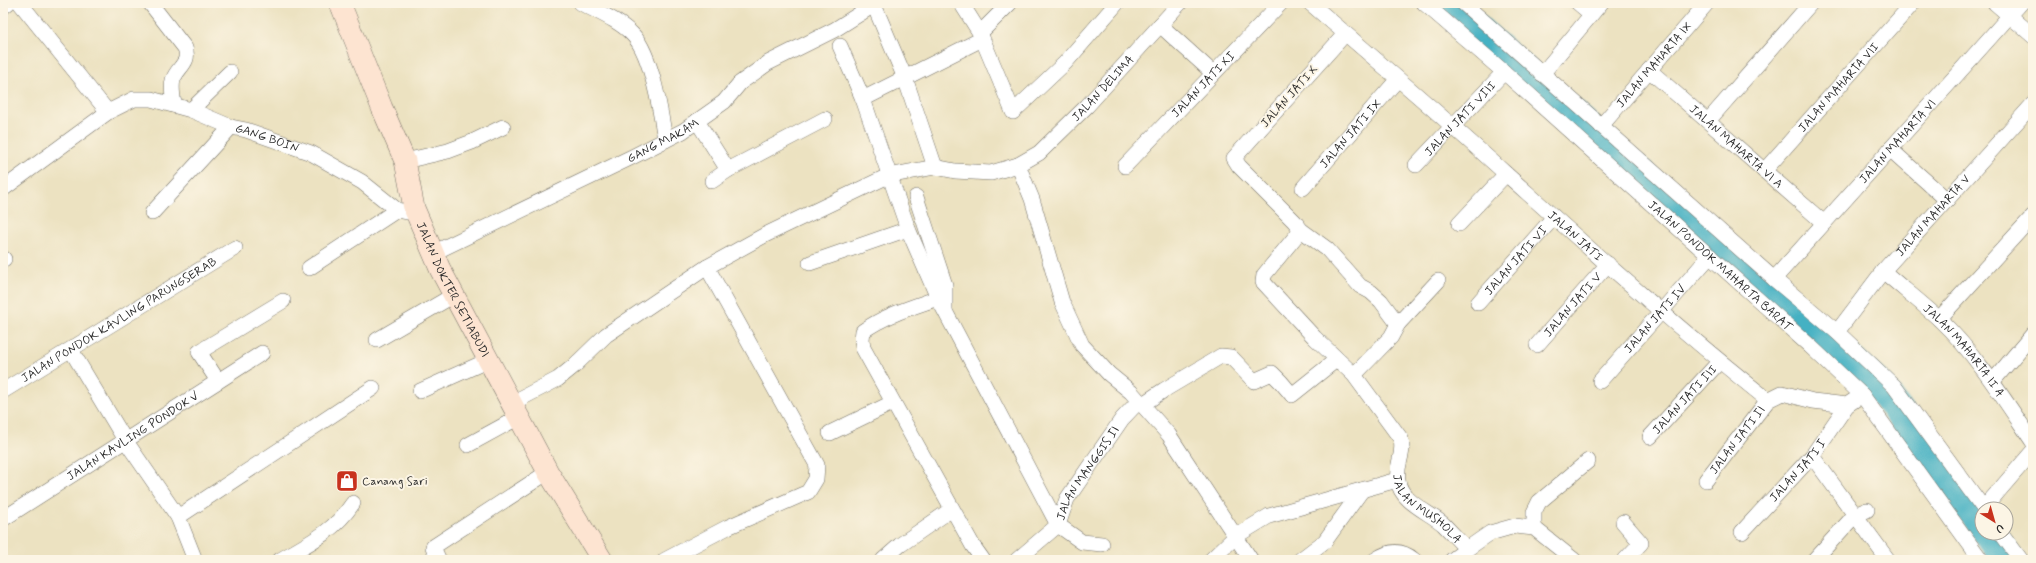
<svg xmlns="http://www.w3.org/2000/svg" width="2036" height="563" viewBox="0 0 2036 563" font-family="Mynerve,sans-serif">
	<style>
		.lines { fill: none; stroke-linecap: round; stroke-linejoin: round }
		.river { stroke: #45b1c3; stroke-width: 31 }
		.street-casing { stroke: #6f6b60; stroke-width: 16 }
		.secondary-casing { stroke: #6f6b60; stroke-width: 22 }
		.street { stroke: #fff; stroke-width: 15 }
		.secondary { stroke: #fde4d1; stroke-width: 21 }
		.labels { text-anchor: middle; stroke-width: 4; stroke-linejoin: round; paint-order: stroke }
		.street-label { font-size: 12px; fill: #2b2b2b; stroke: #fcf5e5 }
		.poi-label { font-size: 12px; fill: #2b2b2b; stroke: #fcf5e5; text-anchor: start }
	</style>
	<rect width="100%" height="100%" fill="#fcf5e5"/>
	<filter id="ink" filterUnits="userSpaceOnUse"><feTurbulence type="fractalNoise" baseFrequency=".025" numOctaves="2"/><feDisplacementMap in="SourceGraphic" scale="8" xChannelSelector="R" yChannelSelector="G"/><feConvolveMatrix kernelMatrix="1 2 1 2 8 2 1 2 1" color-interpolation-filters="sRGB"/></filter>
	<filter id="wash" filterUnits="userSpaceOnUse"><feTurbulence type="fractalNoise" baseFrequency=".012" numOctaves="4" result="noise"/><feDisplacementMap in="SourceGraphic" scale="16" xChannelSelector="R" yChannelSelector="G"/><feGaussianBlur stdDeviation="0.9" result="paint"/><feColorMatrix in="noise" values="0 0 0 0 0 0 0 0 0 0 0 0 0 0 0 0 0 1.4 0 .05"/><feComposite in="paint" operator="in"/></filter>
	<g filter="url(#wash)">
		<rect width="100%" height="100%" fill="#ece2c1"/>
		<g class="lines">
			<g class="river">
				<path d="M 1447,3 L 1880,387 L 1982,525"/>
				<path d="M 1988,533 L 2008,560"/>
			</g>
		</g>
	</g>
	<g filter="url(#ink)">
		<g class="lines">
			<g class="street-casing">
				<g id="street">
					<path d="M 20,3 L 108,112"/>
					<path d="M 150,3 L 185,48 C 191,63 177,67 173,80 C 171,87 173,98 174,105"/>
					<path d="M 581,3 C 598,12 620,21 633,35 C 652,55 661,113 665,140"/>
					<path d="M 961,3 L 980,33 L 1013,112 L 1065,63 L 1117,3"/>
					<path id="s1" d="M 1310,3 C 1375,59 1441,115 1505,173 C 1591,250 1677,328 1768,400"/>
					<path id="s2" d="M 1424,3 L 1504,72 L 1810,346 L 1862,395 L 1981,560"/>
					<path d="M 1463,3 L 1774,279 L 1837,332 L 1894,386 L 1984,509"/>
					<path d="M 1578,3 L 1591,14"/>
					<path d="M 1995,3 L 2033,36"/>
					<path d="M 874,5 L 905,78 L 935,167"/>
					<path d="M 3,7 L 8,3"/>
					<path d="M 1160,25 L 1213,73"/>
					<path d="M 980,33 L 1010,3"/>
					<path d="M 1345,34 L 1234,158 L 1239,166 L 1295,222 L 1301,230 L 1327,249 L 1360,286 L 1371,292 L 1381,301 L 1398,324"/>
					<path d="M 840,46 L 863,99 L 908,229 L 938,298 L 1058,525 L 1082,542 L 1102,544"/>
					<path id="s3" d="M 1649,70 L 1824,223"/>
					<path d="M 1542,74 L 1601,3"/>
					<path d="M 863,99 L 982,39"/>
					<path d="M 191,110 L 230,72"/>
					<path d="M 697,121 L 728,170"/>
					<path d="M 1708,121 L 1811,3"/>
					<path id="s4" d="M 1601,126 L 1707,3"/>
					<path d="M 1890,149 L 1947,200"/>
					<path d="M 405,161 L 448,151 L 472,142 L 503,127"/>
					<path d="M 1018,165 L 1032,199 L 1062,302 L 1082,345 L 1109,374 L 1131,392 L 1169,435 L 1251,560"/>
					<path id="s5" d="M 1416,165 L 1504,72"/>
					<path id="s6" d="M 1125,166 L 1281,3"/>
					<path id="s7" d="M 1764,171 L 1913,3"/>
					<path d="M 712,181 L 728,170 L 825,119"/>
					<path id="s8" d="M 1303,188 L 1398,79"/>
					<path id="s9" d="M 3,189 L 108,112 L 134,99 L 151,99 L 191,110 L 231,127 L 246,130 L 311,153 L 362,182 L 397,210 L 407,212 L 414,208"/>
					<path d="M 916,197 L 945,285 L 945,309"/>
					<path d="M 152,213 L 231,127"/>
					<path d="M 1459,224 L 1506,174"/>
					<path id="s10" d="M 1301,230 L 1264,275 L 1263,282 L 1315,338 L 1354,375 L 1401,439 C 1405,456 1395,464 1398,481 C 1401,502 1429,512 1443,524 C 1451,532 1459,541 1467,549 L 1490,533 L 1515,526 L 1534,528 L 1574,560"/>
					<path id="s11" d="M 433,253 L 632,157 L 683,131 L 724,102 L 740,83 L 768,63 L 834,30 L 877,3"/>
					<path d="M 3,258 L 4,259"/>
					<path d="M 810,263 L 908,229"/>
					<path d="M 309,268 L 397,210"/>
					<path id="s12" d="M 1883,271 C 1901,287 1921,302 1939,319 C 1976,354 2004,399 2033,442"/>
					<path id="s13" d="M 1774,279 L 2021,3"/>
					<path d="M 938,298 C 913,307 885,315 863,331 L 862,339 L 863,348 L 973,546 L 983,560"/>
					<path id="s14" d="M 1478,303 L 1554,217"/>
					<path d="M 1939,319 L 2033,216"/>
					<path id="s15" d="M 1837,332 L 1883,271 L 2033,104"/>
					<path d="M 377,340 L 454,295"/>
					<path id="s16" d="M 1537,345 L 1608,264"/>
					<path d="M 71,350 L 125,440 L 178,517 L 195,560"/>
					<path d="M 1354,375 L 1391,337 L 1398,324 L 1438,281"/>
					<path d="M 218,381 L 199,352 L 283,301"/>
					<path id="s17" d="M 1600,381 L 1710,256"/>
					<path d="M 1993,381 L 2033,334"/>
					<path id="s18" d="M 3,391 L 235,248"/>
					<path d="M 420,391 L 489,360"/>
					<path id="s19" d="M 512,403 L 558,379 L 574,366 L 606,335 L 707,267 L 765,235 L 888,176 L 935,167 L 955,171 L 991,173 L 1018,165 L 1039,153 L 1087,106 L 1180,3"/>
					<path d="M 1143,404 L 1164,390 L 1221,356 L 1231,357 L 1254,381 L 1272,373 L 1281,382 L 1292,395 L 1336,360"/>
					<path d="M 830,433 L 892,403"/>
					<path id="s20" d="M 1650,437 L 1719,362"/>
					<path d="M 468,445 L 519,417"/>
					<path d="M 1812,456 L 1888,560"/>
					<path id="s21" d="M 1706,480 L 1768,400 L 1782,393 L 1813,401 L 1847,405 L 1862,395"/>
					<path d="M 1984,508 L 2033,451"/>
					<path d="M 178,517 L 373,388"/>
					<path id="s22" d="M 3,519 L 262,353"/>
					<path d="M 1623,522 L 1641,543 L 1625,560"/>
					<path d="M 1534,528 L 1534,512 L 1539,502 L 1588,461"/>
					<path id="s23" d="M 1742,532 L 1812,456 L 1847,405"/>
					<path d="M 2001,533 L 2021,560"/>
					<path d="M 280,560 C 308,544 335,531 353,503"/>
					<path d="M 433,560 L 438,558 L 433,547 L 548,472"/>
					<path d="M 665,560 L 728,527 L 808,492 L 816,479 L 817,465 L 707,267"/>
					<path d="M 883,560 L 900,545 L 952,509"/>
					<path id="s24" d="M 1017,560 L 1058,525 L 1067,499 L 1122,419 L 1139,401"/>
					<path d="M 1211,560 L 1236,536 L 1269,516 L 1397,480"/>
					<path d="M 1300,560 L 1325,541 L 1362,490"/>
					<path d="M 1375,560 C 1388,551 1401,549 1414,560"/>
					<path d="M 1452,560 L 1467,549"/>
					<path d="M 1814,560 L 1855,515 L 1867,510"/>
				</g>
			</g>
			<g class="secondary-casing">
				<g id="secondary">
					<path id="s25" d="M 340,3 L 382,108 L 405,161 L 414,208 L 440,269 L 548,472 L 602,560"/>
				</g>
			</g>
			<use href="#street" class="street"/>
			<use href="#secondary" class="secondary"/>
		</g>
	</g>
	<defs>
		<g id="shop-square" transform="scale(1.15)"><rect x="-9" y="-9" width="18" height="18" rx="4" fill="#c8321e" stroke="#fcf5e5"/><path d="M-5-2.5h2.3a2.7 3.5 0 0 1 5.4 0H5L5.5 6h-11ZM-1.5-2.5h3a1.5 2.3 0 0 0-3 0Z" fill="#fff"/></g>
	</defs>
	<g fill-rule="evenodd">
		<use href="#shop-square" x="347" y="481"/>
	</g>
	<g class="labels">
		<g class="street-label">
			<text dy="4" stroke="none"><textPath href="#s4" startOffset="81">JALAN MAHARTA IX</textPath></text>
			<text dy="4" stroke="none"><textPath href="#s6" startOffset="113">JALAN JATI XI</textPath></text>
			<text dy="4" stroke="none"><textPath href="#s7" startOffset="112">JALAN MAHARTA VII</textPath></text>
			<text dy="4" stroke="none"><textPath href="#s19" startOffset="689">JALAN DELIMA</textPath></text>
			<text transform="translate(1289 96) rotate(-48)" y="4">JALAN JATI X</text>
			<text dy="4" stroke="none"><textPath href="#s5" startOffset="64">JALAN JATI VIII</textPath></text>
			<text dy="4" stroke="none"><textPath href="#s8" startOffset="72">JALAN JATI IX</textPath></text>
			<text dy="4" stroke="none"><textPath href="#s9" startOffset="299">GANG BOIN</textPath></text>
			<text dy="4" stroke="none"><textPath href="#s11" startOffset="256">GANG MAKAM</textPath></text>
			<text dy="4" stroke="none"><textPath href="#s13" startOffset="185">JALAN MAHARTA VI</textPath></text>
			<text dy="4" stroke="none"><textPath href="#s3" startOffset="116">JALAN MAHARTA VI A</textPath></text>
			<text dy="4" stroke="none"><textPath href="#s15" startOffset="151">JALAN MAHARTA V</textPath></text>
			<text dy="4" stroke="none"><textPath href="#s1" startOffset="353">JALAN JATI</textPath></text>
			<text dy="4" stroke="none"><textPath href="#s14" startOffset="57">JALAN JATI VI</textPath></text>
			<text dy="4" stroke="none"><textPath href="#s2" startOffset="396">JALAN PONDOK MAHARTA BARAT</textPath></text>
			<text dy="4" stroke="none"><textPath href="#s25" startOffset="309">JALAN DOKTER SETIABUDI</textPath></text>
			<text dy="4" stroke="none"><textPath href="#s16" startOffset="54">JALAN JATI V</textPath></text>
			<text dy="4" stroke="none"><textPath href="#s18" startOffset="136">JALAN PONDOK KAVLING PARUNGSERAB</textPath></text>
			<text dy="4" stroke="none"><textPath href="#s17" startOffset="83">JALAN JATI IV</textPath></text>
			<text dy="4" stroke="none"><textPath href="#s12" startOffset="114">JALAN MAHARTA II A</textPath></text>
			<text dy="4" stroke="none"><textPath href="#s20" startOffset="51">JALAN JATI III</textPath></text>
			<text dy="4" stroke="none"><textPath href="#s22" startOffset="154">JALAN KAVLING PONDOK V</textPath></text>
			<text dy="4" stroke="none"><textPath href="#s21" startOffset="51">JALAN JATI II</textPath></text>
			<text dy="4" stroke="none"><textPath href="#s23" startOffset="83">JALAN JATI I</textPath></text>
			<text dy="4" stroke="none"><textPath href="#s24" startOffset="114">JALAN MANGGIS II</textPath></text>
			<text dy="4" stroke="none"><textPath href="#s10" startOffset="358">JALAN MUSHOLA</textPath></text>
		</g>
		<g class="poi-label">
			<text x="362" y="485">Canang Sari</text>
		</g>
	</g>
	<rect width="2036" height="563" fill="none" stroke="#fcf5e5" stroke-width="16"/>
	<g transform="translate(1994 521) rotate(143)"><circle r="19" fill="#fcf5e5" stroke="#a8a49b"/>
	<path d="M0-3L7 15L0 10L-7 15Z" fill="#c8321e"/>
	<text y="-6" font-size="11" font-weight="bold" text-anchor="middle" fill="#2b2b2b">U</text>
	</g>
</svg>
